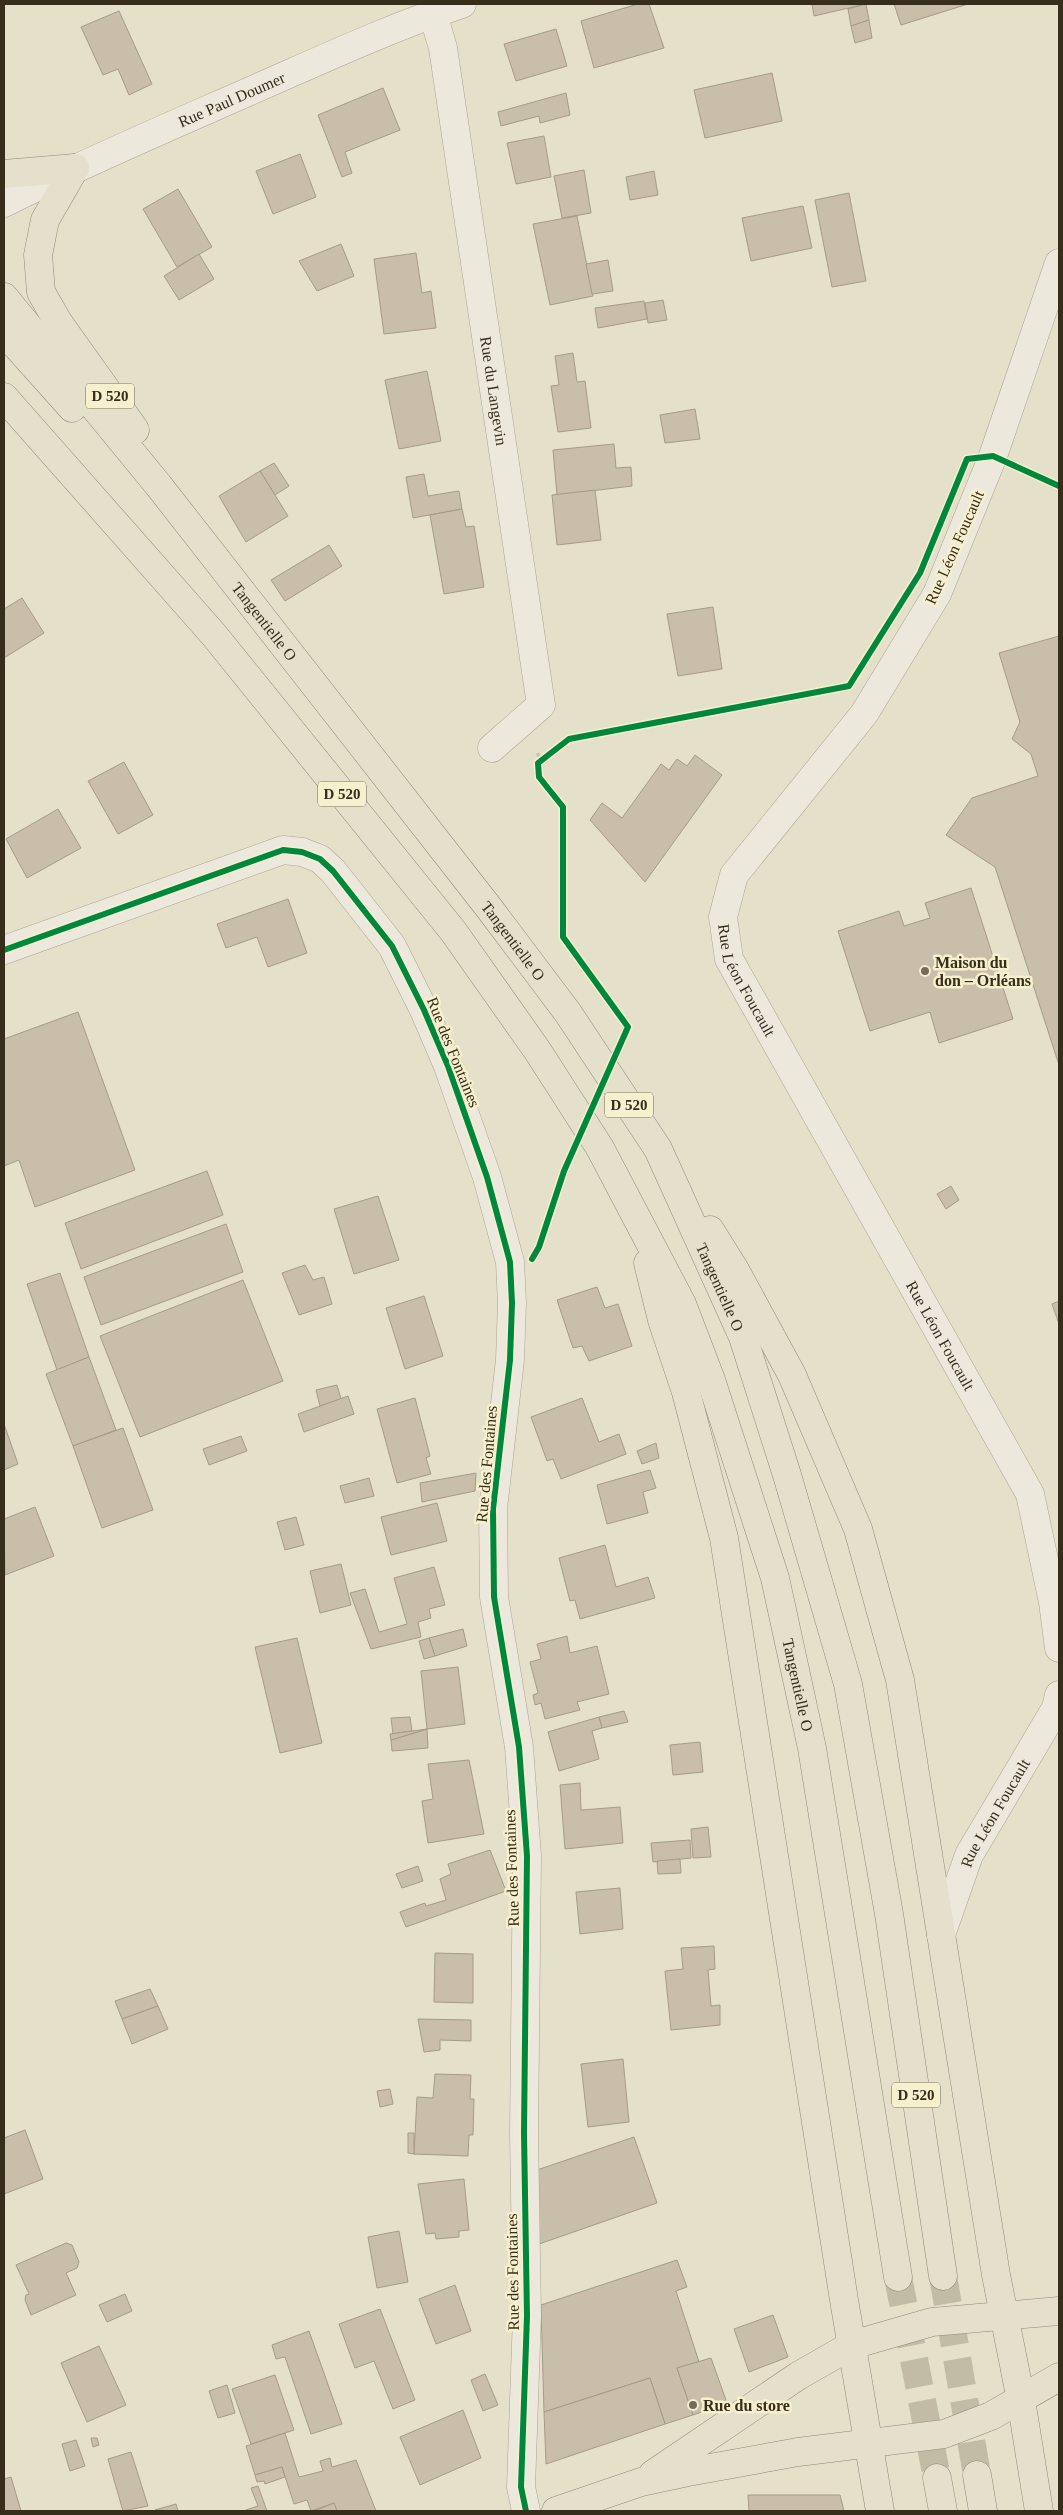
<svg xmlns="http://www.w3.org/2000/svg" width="1063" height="2515" viewBox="0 0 1063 2515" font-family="'Times New Roman',serif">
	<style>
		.building { fill: #c8beaa; stroke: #a59b89 }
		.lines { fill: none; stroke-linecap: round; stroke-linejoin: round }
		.major-tunnel { stroke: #c2bca6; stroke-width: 28; stroke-dasharray: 28 14; stroke-linecap: butt }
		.minor-casing { stroke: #a9a493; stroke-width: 29 }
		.major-casing { stroke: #8f897a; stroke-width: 29 }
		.path { stroke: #c4c0b3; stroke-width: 3; stroke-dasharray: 4 2.5; stroke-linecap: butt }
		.minor { stroke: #ece9dc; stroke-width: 28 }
		.major { stroke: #e4e0cc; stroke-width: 28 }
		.cycleway-casing { stroke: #f7f0ce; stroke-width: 9 }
		.cycleway { stroke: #00873e; stroke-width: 6 }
		.poi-dot { fill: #746c58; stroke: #f7f0ce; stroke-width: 2 }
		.labels { text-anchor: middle; stroke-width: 5; stroke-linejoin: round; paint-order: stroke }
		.shield { fill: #f7f0ce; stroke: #716851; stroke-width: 1 }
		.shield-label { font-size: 15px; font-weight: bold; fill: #372d1b }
		.street-label { font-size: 16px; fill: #372d1b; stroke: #f7f0ce }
		.poi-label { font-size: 16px; font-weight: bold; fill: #372d1b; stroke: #f7f0ce; text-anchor: start }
	</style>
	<rect width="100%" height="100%" fill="#e5e0c9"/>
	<g class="building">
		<path d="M 638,4 L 649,4 L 664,48 L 594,68 L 581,21 Z"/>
		<path d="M 812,4 L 866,4 L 814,16 Z"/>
		<path d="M 866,4 L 869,20 L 851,26 L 848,9 Z"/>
		<path d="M 894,4 L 968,4 L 901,25 Z"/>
		<path d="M 119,11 L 152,84 L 129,95 L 118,69 L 103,75 L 81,27 Z"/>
		<path d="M 869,20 L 872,38 L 855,43 L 851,26 Z"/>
		<path d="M 556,29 L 567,66 L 516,81 L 504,44 Z"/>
		<path d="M 772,73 L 782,121 L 705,138 L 694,90 Z"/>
		<path d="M 383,88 L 400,130 L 345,152 L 352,173 L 342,177 L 318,115 Z"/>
		<path d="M 566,93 L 570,115 L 540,123 L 539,116 L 501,126 L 498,112 Z"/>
		<path d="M 544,136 L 551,177 L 516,184 L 507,143 Z"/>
		<path d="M 300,154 L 316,197 L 273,214 L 256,171 Z"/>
		<path d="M 584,170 L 591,213 L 562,218 L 554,176 Z"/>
		<path d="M 654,171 L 658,195 L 630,200 L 626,177 Z"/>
		<path d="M 178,189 L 212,247 L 177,267 L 143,209 Z"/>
		<path d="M 849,193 L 866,281 L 832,287 L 815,200 Z"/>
		<path d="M 803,206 L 812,248 L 751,261 L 742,218 Z"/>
		<path d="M 577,216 L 593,296 L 550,305 L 533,224 Z"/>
		<path d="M 341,244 L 354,276 L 317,291 L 299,261 Z"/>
		<path d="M 416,253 L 422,293 L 431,291 L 436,328 L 384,334 L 374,259 Z"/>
		<path d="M 199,254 L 214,279 L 179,300 L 164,276 Z"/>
		<path d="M 608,260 L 613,291 L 592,294 L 586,264 Z"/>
		<path d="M 663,300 L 667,320 L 648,323 L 645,303 Z"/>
		<path d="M 644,301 L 647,319 L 598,328 L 595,308 Z"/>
		<path d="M 573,353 L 577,382 L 585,381 L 591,428 L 558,432 L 551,386 L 559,385 L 555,356 Z"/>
		<path d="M 427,371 L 441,441 L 399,449 L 385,380 Z"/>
		<path d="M 695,409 L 700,439 L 665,443 L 660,415 Z"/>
		<path d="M 614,444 L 616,468 L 631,467 L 632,486 L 557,495 L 553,450 Z"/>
		<path d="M 274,463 L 289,486 L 275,495 L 260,471 Z"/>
		<path d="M 260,471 L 288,516 L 246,542 L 219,496 Z"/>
		<path d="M 424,474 L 428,496 L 459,491 L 462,509 L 413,518 L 406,477 Z"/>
		<path d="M 595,490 L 601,540 L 557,545 L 552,495 Z"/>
		<path d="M 462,509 L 466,527 L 474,526 L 484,587 L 444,594 L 430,515 Z"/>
		<path d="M 329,545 L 342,566 L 285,601 L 271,580 Z"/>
		<path d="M 22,598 L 44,633 L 4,658 L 4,609 Z"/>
		<path d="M 713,607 L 722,669 L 678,676 L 667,614 Z"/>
		<path d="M 1059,636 L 1059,1065 L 995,867 L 946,835 L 972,798 L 1038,776 L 1031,754 L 1012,739 L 1020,722 L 999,653 Z"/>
		<path d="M 695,755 L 722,775 L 645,882 L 590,820 L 602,803 L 622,818 L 661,764 L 669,770 L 677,759 L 687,766 Z"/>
		<path d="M 124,762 L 153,815 L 118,834 L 88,781 Z"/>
		<path d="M 58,809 L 81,848 L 27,878 L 6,839 Z"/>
		<path d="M 971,888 L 1013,1019 L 939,1043 L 930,1012 L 870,1031 L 838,931 L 899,911 L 904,926 L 930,918 L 925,903 Z"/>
		<path d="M 288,899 L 307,953 L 268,967 L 257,937 L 226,948 L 217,924 Z"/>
		<path d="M 78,1012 L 135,1170 L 35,1207 L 19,1160 L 4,1166 L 4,1039 Z"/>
		<path d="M 207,1171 L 223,1215 L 81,1269 L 65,1223 Z"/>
		<path d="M 951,1186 L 959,1200 L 946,1209 L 937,1194 Z"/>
		<path d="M 378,1196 L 399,1260 L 354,1274 L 334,1209 Z"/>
		<path d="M 226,1224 L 243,1272 L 101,1325 L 84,1277 Z"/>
		<path d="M 305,1265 L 313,1280 L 324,1277 L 332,1304 L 299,1315 L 282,1273 Z"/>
		<path d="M 60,1273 L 89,1357 L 57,1370 L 27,1284 Z"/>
		<path d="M 243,1280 L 283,1381 L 140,1437 L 100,1336 Z"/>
		<path d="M 597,1287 L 605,1308 L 618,1304 L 632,1346 L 589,1361 L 582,1346 L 573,1348 L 557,1300 Z"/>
		<path d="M 424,1296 L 443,1356 L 405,1369 L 386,1308 Z"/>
		<path d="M 1059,1301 L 1059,1324 L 1052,1304 Z"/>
		<path d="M 89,1357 L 116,1430 L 73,1446 L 46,1374 Z"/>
		<path d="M 337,1385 L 341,1399 L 320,1406 L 316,1390 Z"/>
		<path d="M 348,1396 L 354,1414 L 304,1432 L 298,1414 Z"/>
		<path d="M 415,1398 L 430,1456 L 426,1458 L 431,1474 L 397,1483 L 377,1409 Z"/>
		<path d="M 582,1398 L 599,1442 L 619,1434 L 626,1454 L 561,1479 L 553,1459 L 547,1461 L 531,1417 Z"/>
		<path d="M 4,1424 L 18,1464 L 4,1470 Z"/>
		<path d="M 123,1428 L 153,1510 L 102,1528 L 73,1446 Z"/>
		<path d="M 241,1436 L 247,1451 L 209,1465 L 203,1449 Z"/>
		<path d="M 656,1443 L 659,1458 L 642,1464 L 637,1451 Z"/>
		<path d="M 650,1470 L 656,1488 L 643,1492 L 648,1513 L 607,1524 L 597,1485 Z"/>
		<path d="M 476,1473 L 475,1491 L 422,1502 L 420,1483 Z"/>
		<path d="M 369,1478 L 374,1496 L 345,1503 L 340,1486 Z"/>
		<path d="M 437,1503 L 447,1541 L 391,1555 L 381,1517 Z"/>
		<path d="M 35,1507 L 54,1556 L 5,1575 L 4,1519 Z"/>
		<path d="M 296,1517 L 304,1545 L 285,1550 L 277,1522 Z"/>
		<path d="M 605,1545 L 616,1587 L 648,1577 L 655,1598 L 580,1619 L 575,1600 L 570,1601 L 559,1558 Z"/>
		<path d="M 341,1564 L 351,1605 L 320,1613 L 310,1571 Z"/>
		<path d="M 434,1567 L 445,1605 L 429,1609 L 431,1618 L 418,1622 L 421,1637 L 371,1649 L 350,1593 L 365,1589 L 379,1632 L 407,1624 L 394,1578 Z"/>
		<path d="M 463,1629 L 467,1646 L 435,1656 L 429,1638 Z"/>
		<path d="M 567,1636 L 570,1653 L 597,1646 L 609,1694 L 577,1702 L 580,1710 L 545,1719 L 541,1703 L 535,1705 L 533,1695 L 538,1693 L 530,1662 L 541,1659 L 537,1644 Z"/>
		<path d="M 297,1638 L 322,1743 L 280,1753 L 255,1647 Z"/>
		<path d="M 429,1638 L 435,1656 L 424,1659 L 419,1641 Z"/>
		<path d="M 458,1667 L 465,1724 L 427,1729 L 421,1671 Z"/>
		<path d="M 624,1711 L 628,1722 L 602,1728 L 599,1717 Z"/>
		<path d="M 410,1717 L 412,1731 L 393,1734 L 391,1718 Z"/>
		<path d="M 599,1717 L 602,1728 L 592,1731 L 599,1759 L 559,1771 L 548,1732 Z"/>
		<path d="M 427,1729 L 428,1748 L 392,1751 L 391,1740 Z"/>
		<path d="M 427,1729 L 391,1740 L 390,1734 Z"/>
		<path d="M 700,1742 L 703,1772 L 673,1775 L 670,1745 Z"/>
		<path d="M 469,1760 L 484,1834 L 428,1843 L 422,1801 L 433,1799 L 428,1764 Z"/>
		<path d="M 580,1783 L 581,1810 L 620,1807 L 623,1843 L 565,1849 L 560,1785 Z"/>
		<path d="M 708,1827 L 711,1857 L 693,1858 L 691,1829 Z"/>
		<path d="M 690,1840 L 691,1858 L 653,1862 L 651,1843 Z"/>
		<path d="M 490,1850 L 506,1891 L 406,1927 L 400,1912 L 425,1903 L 426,1906 L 446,1900 L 440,1879 L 451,1874 L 448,1864 Z"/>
		<path d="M 680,1859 L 681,1873 L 658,1874 L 657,1861 Z"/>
		<path d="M 418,1866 L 423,1881 L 402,1888 L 396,1874 Z"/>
		<path d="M 620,1888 L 623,1929 L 580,1934 L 576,1892 Z"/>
		<path d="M 714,1946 L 715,1969 L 708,1970 L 711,2006 L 720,2005 L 720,2025 L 671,2030 L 665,1971 L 683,1969 L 681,1948 Z"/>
		<path d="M 435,1953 L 473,1954 L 473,2003 L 434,2002 Z"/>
		<path d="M 150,1989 L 158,2006 L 122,2019 L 115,2001 Z"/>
		<path d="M 158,2006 L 168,2029 L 132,2044 L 122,2019 Z"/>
		<path d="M 418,2019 L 471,2020 L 471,2041 L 440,2040 L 440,2050 L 424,2052 Z"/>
		<path d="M 623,2059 L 629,2122 L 588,2127 L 581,2064 Z"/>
		<path d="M 435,2074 L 471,2075 L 470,2099 L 474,2099 L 473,2135 L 469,2135 L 468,2156 L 414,2154 L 417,2097 L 433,2098 Z"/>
		<path d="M 390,2089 L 393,2104 L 380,2107 L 377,2091 Z"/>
		<path d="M 25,2130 L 43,2179 L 4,2194 L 4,2138 Z"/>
		<path d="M 408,2133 L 414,2133 L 414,2154 L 408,2153 Z"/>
		<path d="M 634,2137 L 657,2203 L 539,2244 L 537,2170 Z"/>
		<path d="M 464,2179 L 469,2230 L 459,2231 L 459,2237 L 436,2239 L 435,2233 L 426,2234 L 418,2184 Z"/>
		<path d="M 399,2231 L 408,2282 L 377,2288 L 368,2237 Z"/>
		<path d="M 66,2243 L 72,2245 L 79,2262 L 77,2268 L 66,2273 L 76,2295 L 31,2315 L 25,2300 L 26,2295 L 29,2294 L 16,2265 Z"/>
		<path d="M 677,2260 L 687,2287 L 676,2291 L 699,2362 L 677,2368 L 693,2415 L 665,2424 L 650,2378 L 544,2412 L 541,2305 Z"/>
		<path d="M 455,2285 L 471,2331 L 436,2344 L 419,2299 Z"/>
		<path d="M 125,2294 L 132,2311 L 107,2322 L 99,2305 Z"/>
		<path d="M 380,2309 L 415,2400 L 393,2409 L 374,2361 L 355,2368 L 339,2324 Z"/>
		<path d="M 773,2315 L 788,2357 L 749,2372 L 734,2329 Z"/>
		<path d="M 309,2331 L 342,2424 L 311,2434 L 285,2357 L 276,2359 L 272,2345 Z"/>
		<path d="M 99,2346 L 126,2405 L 87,2422 L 61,2363 Z"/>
		<path d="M 711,2358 L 727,2403 L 693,2415 L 677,2368 Z"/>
		<path d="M 485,2374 L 498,2405 L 483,2411 L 471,2380 Z"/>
		<path d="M 275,2375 L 294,2430 L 251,2444 L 232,2389 Z"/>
		<path d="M 650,2378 L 665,2424 L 546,2464 L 544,2412 Z"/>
		<path d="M 227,2385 L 235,2413 L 218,2418 L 209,2391 Z"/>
		<path d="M 463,2410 L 481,2458 L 420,2485 L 400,2437 Z"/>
		<path d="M 285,2433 L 299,2477 L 323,2471 L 320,2461 L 330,2458 L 332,2467 L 356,2460 L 376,2511 L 337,2511 L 334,2503 L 311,2511 L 307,2500 L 294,2504 L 282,2467 L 255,2475 L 246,2446 Z"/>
		<path d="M 91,2438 L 97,2438 L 99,2445 L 93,2447 Z"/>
		<path d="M 76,2440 L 85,2466 L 70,2471 L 62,2444 Z"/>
		<path d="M 131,2452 L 148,2506 L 123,2511 L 108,2459 Z"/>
		<path d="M 282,2467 L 285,2477 L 265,2484 L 264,2481 L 257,2482 L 255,2475 Z"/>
		<path d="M 11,2477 L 21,2511 L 4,2511 L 4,2479 Z"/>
		<path d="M 258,2486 L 267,2511 L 243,2511 L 258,2506 L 251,2488 Z"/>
		<path d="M 748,2495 L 840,2495 L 844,2511 L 749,2511 Z"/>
		<path d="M 334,2503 L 337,2511 L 314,2511 Z"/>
		<path d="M 176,2504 L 178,2511 L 155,2510 Z"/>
	</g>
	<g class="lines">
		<g class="major-tunnel">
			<path d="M 943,2276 L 977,2475"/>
			<path d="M 898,2277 L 937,2478"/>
		</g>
		<g class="minor-casing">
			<g id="minor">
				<path id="s1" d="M 433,14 L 443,48 L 541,705 L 492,748"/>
				<path id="s2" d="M 4,203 C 84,163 166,128 248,92 C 319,61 389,28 462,4"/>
				<path id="s3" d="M 1059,263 L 993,456 L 937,594 L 864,714 L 734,875 L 723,917 L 729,959 L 1030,1494 L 1053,1602 L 1059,1648"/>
				<path d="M 4,950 L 283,850 L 302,852 L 320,859 L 333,871 L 392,946 L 424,1010 L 448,1066 L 487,1177 L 510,1262 L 512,1303 L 510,1360 L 493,1509 L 494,1597 L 519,1747 L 527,1856 L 524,2133 L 527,2316 L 521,2487 L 526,2511"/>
				<path id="s4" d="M 941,1935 L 969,1855 L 1056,1708 L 1059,1695"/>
			</g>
		</g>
		<g class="major-casing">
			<g id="major">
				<path d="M 75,168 L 45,220 L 38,255 L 41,292 L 58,322 L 135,430"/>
				<path d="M 4,174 L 75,168"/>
				<path id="s5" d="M 4,297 L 159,486 L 489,908 L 568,1013 L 658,1149 L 743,1337 L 787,1475 L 848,1684 L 889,1914 L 943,2276"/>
				<path d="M 4,332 L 72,408"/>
				<path id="s6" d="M 4,397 L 214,635 L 453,931 L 537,1050 L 600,1148 L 682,1304 L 711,1380 L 775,1578 L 812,1748 L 898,2277"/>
				<path d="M 710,1230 L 735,1270 L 792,1375 L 858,1529 L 900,1680 L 996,2275 L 1021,2400 L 1039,2511"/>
				<path d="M 648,1263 L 662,1320 L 686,1392 L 724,1538 L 844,2300 L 880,2511"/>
				<path d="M 653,2474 L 798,2376 L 852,2345 L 932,2322 L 1059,2311"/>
				<path d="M 977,2475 L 983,2511"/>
				<path d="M 937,2478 L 943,2511"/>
				<path d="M 556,2511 L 641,2482 L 688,2472 L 798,2452 L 944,2434 L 991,2416 L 1059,2377"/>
			</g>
		</g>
		<path class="path" d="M 538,763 L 538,753"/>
		<use href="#minor" class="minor"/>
		<use href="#major" class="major"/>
		<g class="cycleway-casing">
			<g id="cycleway">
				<path d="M 4,950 L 283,850 L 302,852 L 320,859 L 333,871 L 392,946 L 424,1010 L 448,1066 L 487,1177 L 510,1262 L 512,1303 L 510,1360 L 493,1509 L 494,1597 L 519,1747 L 527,1856 L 524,2133 L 527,2316 L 521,2487 L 526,2511"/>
				<path d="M 532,1259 L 539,1247 L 564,1171 L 628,1027 L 563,937 L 563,807 L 539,777 L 538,763 L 569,739 L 849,686 L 920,573 L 967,459 L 993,456 L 1059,486"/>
			</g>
		</g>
		<use href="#cycleway" class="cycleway"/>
	</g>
	<g class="poi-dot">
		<circle cx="925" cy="971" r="5"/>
		<circle cx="693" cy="2405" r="5"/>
	</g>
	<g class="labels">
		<g class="shield">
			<rect x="86" y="383.5" width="48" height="25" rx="4"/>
			<rect x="318" y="781.5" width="48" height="25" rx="4"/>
			<rect x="605" y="1092.5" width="48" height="25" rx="4"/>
			<rect x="892" y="2082.5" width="48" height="25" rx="4"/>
		</g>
		<g class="shield-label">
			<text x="110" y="401">D 520</text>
			<text x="342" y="799">D 520</text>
			<text x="629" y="1110">D 520</text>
			<text x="916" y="2100">D 520</text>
		</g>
		<g class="street-label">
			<text dy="6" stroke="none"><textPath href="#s2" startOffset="250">Rue Paul Doumer</textPath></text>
			<text dy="6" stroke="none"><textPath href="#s1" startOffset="382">Rue du Langevin</textPath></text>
			<text transform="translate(954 547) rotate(-66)" y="6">Rue Léon Foucault</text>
			<text dy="6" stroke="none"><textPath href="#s5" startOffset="416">Tangentielle O</textPath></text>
			<text dy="6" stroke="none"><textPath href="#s5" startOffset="821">Tangentielle O</textPath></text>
			<text dy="6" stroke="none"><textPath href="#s3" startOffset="812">Rue Léon Foucault</textPath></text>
			<text transform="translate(454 1052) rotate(68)" y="6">Rue des Fontaines</text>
			<text dy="6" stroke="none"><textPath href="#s5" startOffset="1226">Tangentielle O</textPath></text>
			<text dy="6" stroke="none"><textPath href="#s3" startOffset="1218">Rue Léon Foucault</textPath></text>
			<text transform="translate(486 1464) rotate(-85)" y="6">Rue des Fontaines</text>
			<text dy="6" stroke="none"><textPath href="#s6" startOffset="1535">Tangentielle O</textPath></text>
			<text dy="6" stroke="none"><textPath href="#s4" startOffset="134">Rue Léon Foucault</textPath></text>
			<text transform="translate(511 1868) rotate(-92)" y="6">Rue des Fontaines</text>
			<text transform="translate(512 2272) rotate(-91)" y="6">Rue des Fontaines</text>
		</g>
		<g class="poi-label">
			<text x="935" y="968">Maison du<tspan x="935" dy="18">don – Orléans</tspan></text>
			<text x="703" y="2411">Rue du store</text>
		</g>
	</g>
	<rect width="1063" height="2515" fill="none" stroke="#372d1b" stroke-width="10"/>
</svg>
